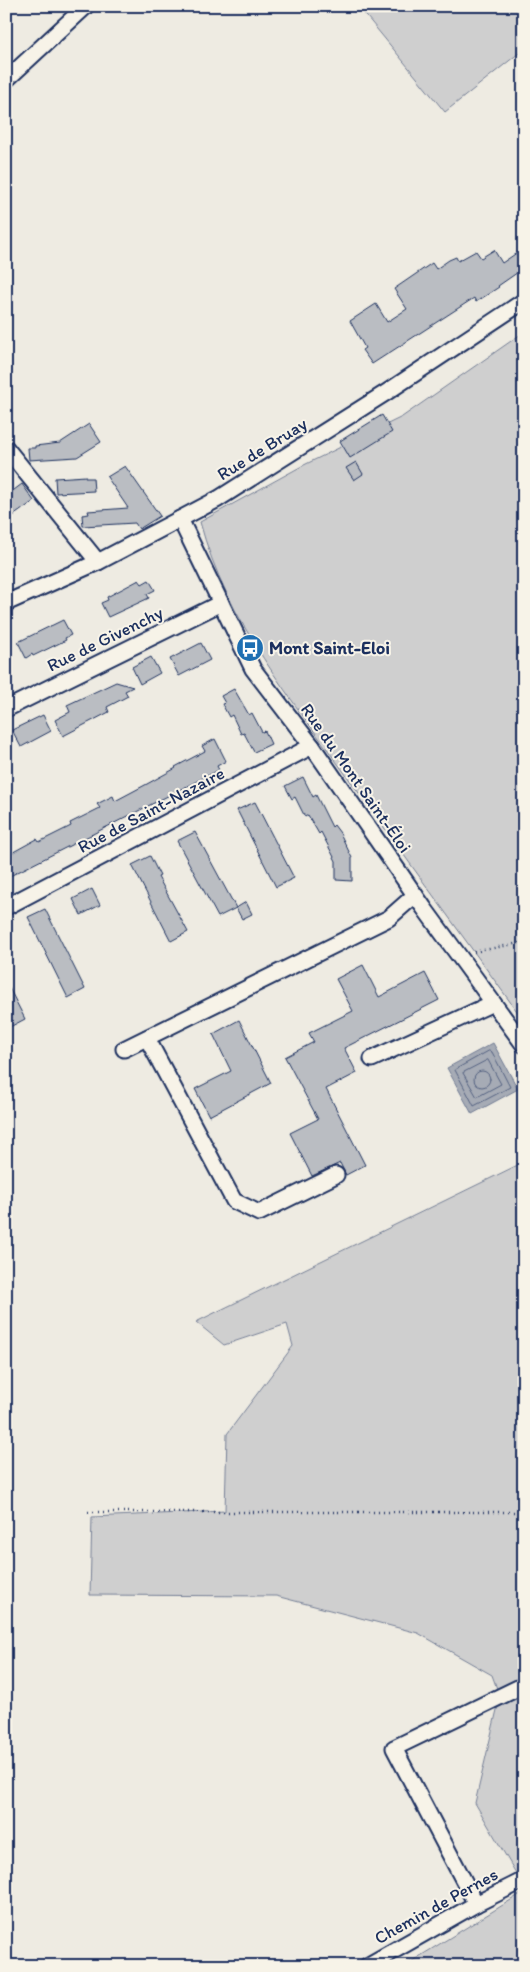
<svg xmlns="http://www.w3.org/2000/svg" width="530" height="1972" viewBox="0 0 530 1972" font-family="Itim,sans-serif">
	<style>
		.green { fill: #cfcfcf; stroke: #757f96 }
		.water { fill: #a6abb5; stroke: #6e7992 }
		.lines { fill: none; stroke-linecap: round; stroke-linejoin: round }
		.shore { stroke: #536181; stroke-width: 1 }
		.building { fill: #babdc2; stroke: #1b2f5e }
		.minor-casing { stroke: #1b2f5e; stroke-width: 19 }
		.path { stroke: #1b2f5e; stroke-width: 2.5; stroke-dasharray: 1 4; stroke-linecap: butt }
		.minor { stroke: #f7f3e8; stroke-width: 15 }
		.labels { text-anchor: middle; stroke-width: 4; stroke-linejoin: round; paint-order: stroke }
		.street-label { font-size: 18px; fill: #1b2f5e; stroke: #f7f3e8 }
		.poi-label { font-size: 18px; font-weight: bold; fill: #1b2f5e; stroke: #f7f3e8; text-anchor: start }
	</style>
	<rect width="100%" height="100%" fill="#eeebe2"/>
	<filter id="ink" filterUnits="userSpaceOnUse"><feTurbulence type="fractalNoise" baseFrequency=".02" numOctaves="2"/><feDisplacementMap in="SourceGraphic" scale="10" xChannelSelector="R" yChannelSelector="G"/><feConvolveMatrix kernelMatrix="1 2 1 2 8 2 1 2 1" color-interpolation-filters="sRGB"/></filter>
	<g filter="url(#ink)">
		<g class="green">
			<path d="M 358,6 L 524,6 L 524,49 L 445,112 Z"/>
			<path d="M 524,332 L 524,1021 C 466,941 409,862 351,782 C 293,701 226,620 200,522 L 302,466 L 402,417 Z"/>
			<path d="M 524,1162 L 524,1887 L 475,1803 L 500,1697 L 492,1675 L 418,1633 L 276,1596 L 90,1595 L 92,1517 L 225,1511 L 227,1434 L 293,1346 L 287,1324 L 224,1345 L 196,1322 Z"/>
			<path d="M 524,1892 L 524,1966 L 404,1966 Z"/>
		</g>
		<path class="water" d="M 493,1043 L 518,1089 L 472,1114 L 447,1068 Z"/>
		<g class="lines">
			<g class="shore">
				<path d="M 489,1051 L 492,1052 L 510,1087 L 474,1106 L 455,1070 Z"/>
				<path d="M 488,1060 L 501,1084 L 477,1097 L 463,1073 Z"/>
				<circle cx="482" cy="1079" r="8"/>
			</g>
		</g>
		<g class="building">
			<path d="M 524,248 L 524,268 L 498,286 L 499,287 L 476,302 L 474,298 L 372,364 L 362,350 L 365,348 L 350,321 L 376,304 L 387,322 L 407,309 L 394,289 L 432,263 L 436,269 L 449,260 L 456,257 L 458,261 L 476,251 L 481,258 L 494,250 L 502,263 Z"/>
			<path d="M 382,415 L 392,432 L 350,458 L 340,441 Z"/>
			<path d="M 89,424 L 101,442 L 77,457 L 29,460 L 28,448 L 35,448 L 35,446 L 60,443 Z"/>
			<path d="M 356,462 L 363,474 L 354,480 L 346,468 Z"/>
			<path d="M 125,466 L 160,516 L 139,529 L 135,523 L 83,526 L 82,515 L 89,514 L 88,511 L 128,508 L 107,477 Z"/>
			<path d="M 86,476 L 86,478 L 93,478 L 94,491 L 56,493 L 55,478 Z"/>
			<path d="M 22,484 L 34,501 L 6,521 L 6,496 Z"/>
			<path d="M 139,580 L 142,584 L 149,580 L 155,590 L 147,594 L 149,598 L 108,617 L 101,603 L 108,600 L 107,597 Z"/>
			<path d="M 63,620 L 71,635 L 65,638 L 66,640 L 33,656 L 32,654 L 26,658 L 18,642 Z"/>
			<path d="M 201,643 L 210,660 L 179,676 L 170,659 Z"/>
			<path d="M 151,657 L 160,673 L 140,684 L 132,667 Z"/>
			<path d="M 116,682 L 133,687 L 125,691 L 128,696 L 107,707 L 109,712 L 63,736 L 55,720 L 70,712 L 67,705 Z"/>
			<path d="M 234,689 L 249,715 L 252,713 L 262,732 L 265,731 L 271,744 L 254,752 L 244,733 L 241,734 L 232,715 L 229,717 L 222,704 L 225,703 L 221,696 Z"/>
			<path d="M 43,715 L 51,731 L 21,747 L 12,730 Z"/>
			<path d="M 215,739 L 226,761 L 217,766 L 219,770 L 6,878 L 6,856 L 37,839 L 39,842 L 71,826 L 70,823 L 100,808 L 97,804 L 113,796 L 115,801 L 147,784 L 176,768 L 175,767 L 205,751 L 202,746 Z"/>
			<path d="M 303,777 L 313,797 L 316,795 L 332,827 L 334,825 L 340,833 L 352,858 L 352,881 L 336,880 L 336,861 L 321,832 L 319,834 L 308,815 L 305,817 L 295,797 L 292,799 L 285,786 Z"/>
			<path d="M 255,802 L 294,878 L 276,887 L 237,810 Z"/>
			<path d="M 195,832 L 236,908 L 246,902 L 252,914 L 242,919 L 236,908 L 218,917 L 177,841 Z"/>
			<path d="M 150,856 L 160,876 L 158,877 L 188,932 L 171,941 L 132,865 Z"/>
			<path d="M 92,889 L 100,905 L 81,915 L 73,899 Z"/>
			<path d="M 45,909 L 85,989 L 68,998 L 28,917 Z"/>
			<path d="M 363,965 L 379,997 L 425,973 L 439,1000 L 344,1048 L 357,1073 L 326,1089 L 365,1165 L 346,1175 L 340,1163 L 312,1176 L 290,1133 L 318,1119 L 285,1057 L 314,1042 L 309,1033 L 353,1011 L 336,979 Z"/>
			<path d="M 6,982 L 25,1019 L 6,1029 Z"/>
			<path d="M 239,1020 L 271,1083 L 209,1116 L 195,1089 L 231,1071 L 213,1034 Z"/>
		</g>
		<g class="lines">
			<g class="minor-casing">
				<g id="minor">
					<path d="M 6,80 L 86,6"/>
					<path d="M 6,448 L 98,562"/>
					<path d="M 180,519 L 253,669 L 312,746 L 424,908 L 524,1045"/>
					<path d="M 6,603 L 98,562 L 218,499 L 387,392 L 524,301"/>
					<path d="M 6,709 L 221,603"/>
					<path d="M 6,907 L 312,746"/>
					<path d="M 147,1038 L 234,1201 L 259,1213 L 336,1175"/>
					<path d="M 124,1049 L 389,918 L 415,895"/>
					<path d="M 372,1059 L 493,1003"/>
					<path d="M 476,1904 L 394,1748 L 524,1685"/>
					<path d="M 367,1966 L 476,1904 L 524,1880"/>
				</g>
			</g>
			<g class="path">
				<path d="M 474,952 L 524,942"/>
				<path d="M 88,1512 L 524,1512"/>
				<path d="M 6,1874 L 8,1874 L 9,1966"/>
			</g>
			<use href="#minor" class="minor"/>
		</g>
	</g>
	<defs>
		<g id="bus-disc" transform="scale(1.4375)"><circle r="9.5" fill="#1f6fb2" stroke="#f7f3e8"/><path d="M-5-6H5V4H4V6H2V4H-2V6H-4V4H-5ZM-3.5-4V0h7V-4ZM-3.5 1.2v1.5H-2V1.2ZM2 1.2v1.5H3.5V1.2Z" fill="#fff"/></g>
	</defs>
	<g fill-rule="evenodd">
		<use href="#bus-disc" x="250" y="648"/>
	</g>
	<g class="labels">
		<g class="street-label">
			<text transform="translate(262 449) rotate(-32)" y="6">Rue de Bruay</text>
			<text transform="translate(105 639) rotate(-26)" y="6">Rue de Givenchy</text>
			<text transform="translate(356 778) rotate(55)" y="6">Rue du Mont Saint-Éloi</text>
			<text transform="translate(151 810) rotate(-28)" y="6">Rue de Saint-Nazaire</text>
			<text transform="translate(436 1906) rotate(-29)" y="6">Chemin de Pernes</text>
		</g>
		<g class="poi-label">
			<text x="269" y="654">Mont Saint-Eloi</text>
		</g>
	</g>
	<rect width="530" height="1972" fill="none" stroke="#f7f3e8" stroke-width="25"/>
	<rect x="12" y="12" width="505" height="1947" fill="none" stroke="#1b2f5e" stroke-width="2" filter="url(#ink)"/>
</svg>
